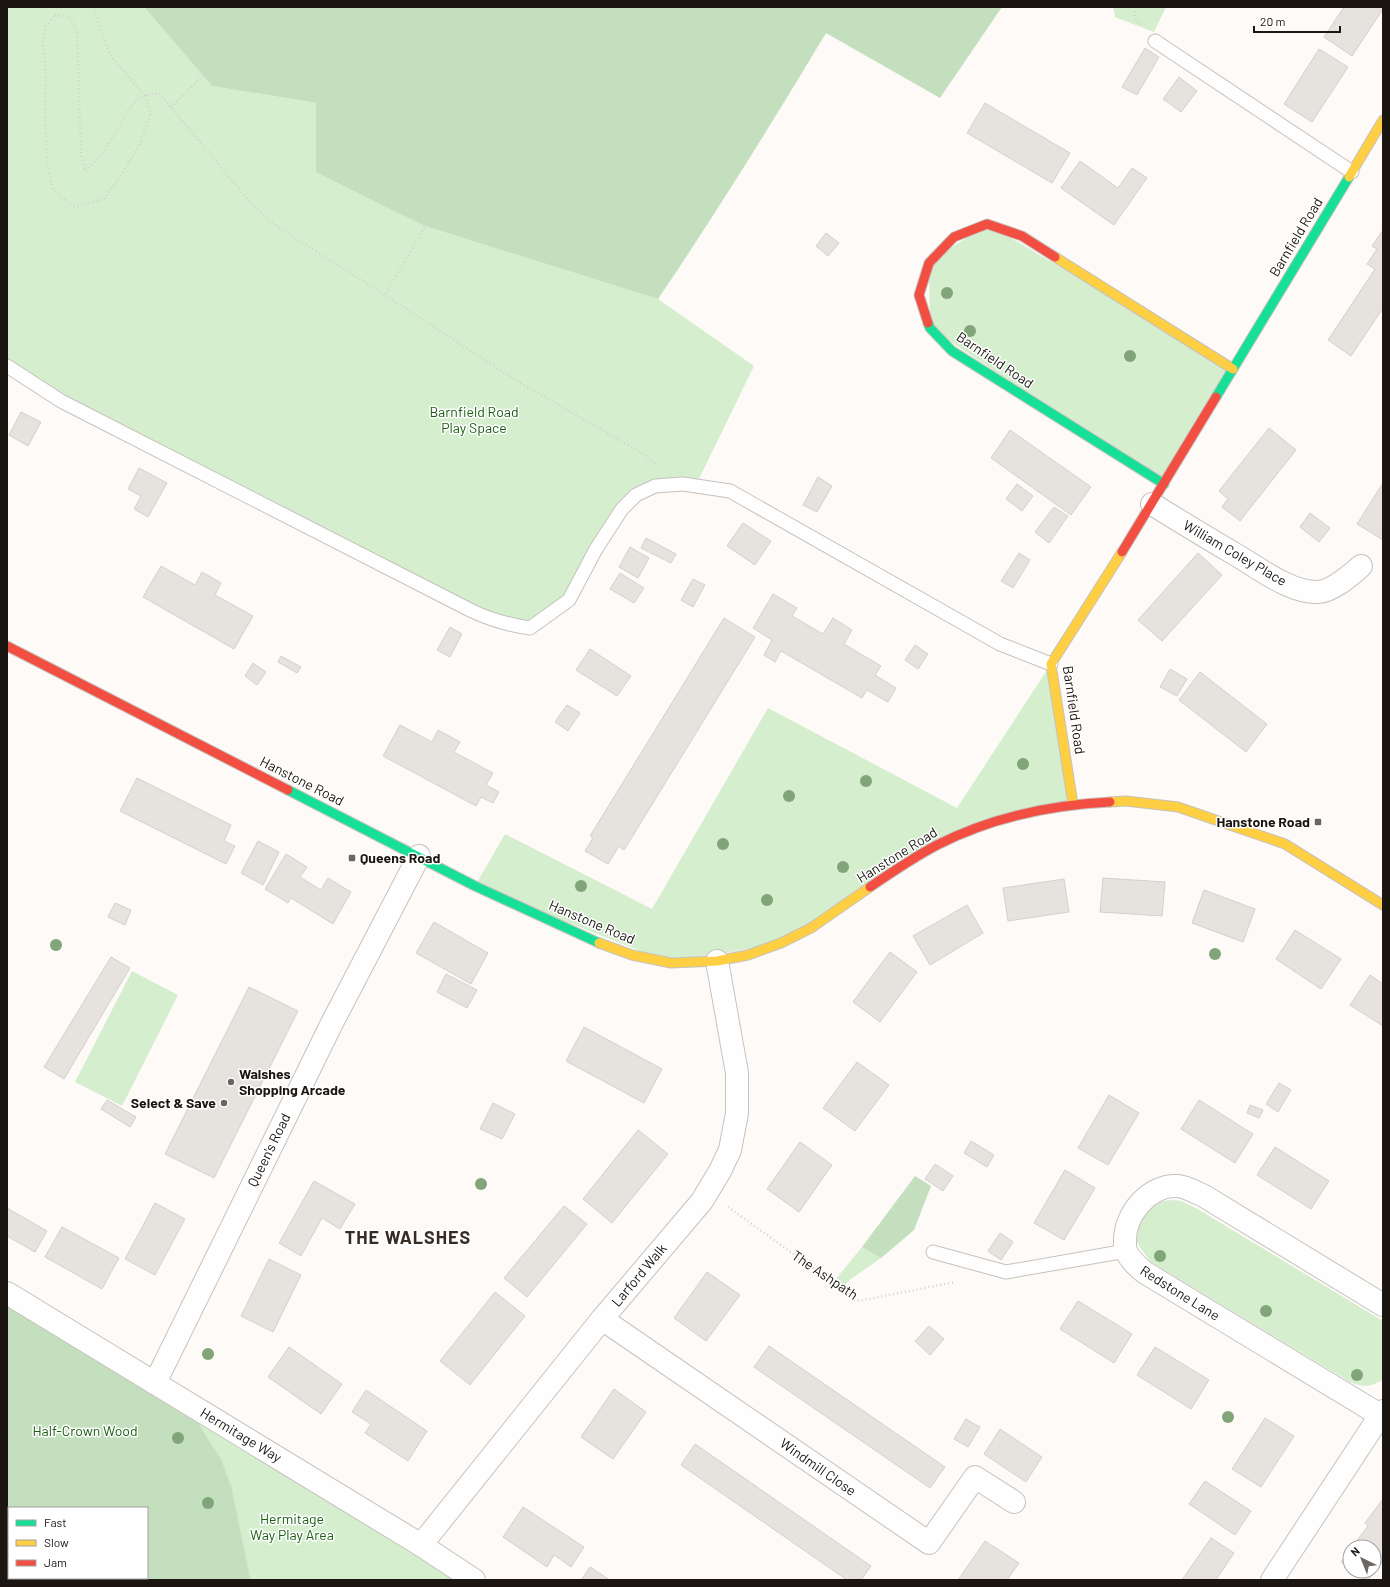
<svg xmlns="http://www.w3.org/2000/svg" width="1390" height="1587" viewBox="0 0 1390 1587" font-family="Barlow,sans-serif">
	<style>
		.green { fill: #d5eece; fill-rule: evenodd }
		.forest { fill: #c4dfbd; fill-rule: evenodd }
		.building { fill: #e6e2de; stroke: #d4d0cd }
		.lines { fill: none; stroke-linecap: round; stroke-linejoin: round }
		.lane-casing { stroke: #c6c2be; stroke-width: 15 }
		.street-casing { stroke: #c6c2be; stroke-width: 24 }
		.fast-casing { stroke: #c6c2be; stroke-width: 11 }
		.slow-casing { stroke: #c6c2be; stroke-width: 11 }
		.jam-casing { stroke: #c6c2be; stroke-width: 11 }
		.path { stroke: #d3d2d1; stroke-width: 2.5; stroke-dasharray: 1 3; stroke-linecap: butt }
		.lane { stroke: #fffefe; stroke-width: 13 }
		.street { stroke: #fffefe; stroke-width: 22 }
		.fast { stroke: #16e098; stroke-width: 9 }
		.slow { stroke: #ffcf43; stroke-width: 9 }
		.jam { stroke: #f24e42; stroke-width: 9 }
		.tree { fill: #81a478 }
		.poi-dot { fill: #6a6662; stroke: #fff; stroke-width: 1.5 }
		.labels { text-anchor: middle; stroke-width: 3; stroke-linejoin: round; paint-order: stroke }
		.street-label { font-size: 14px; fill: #1b1612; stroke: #fff }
		.park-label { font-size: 14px; fill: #1b5d11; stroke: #fff }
		.poi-label { font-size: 14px; font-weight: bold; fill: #1b1612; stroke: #fff; text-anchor: end }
		.district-label { font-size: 18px; font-weight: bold; letter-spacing: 1px; fill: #362c23; stroke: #fff }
	</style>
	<rect width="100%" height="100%" fill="#fdfaf7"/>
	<g class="green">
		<path d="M 7,7 L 144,7 L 212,86 L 316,103 L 425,226 L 658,299 L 754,366 L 697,483 L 636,495 L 569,600 L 530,626 L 488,617 L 7,366 Z"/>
		<path d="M 1113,7 L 1166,7 L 1154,32 L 1115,17 Z"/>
		<path d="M 987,224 L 1233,369 L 1164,484 L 930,328 L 929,263 Z"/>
		<path d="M 1051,664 L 1073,804 L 972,829 L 781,943 L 671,963 L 475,886 L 505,834 L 652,909 L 768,708 L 957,808 Z"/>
		<path d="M 132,971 L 178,995 L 122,1106 L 75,1082 Z"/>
		<path d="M 1173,1200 L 1181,1201 L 1196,1208 L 1383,1321 L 1383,1380 C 1369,1387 1365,1388 1350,1382 L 1151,1262 C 1146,1255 1140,1249 1137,1241 C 1136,1235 1137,1228 1139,1223 C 1145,1207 1157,1201 1173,1200 Z"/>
		<path d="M 862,1247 L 881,1258 L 851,1279 L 843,1286 L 835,1280 Z"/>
		<path d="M 7,1293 L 468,1580 L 7,1580 ZM 9,1508 L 147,1508 L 147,1578 L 9,1578 Z"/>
	</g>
	<g class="forest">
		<path d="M 144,7 L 1002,7 L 940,98 L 826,33 C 772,123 717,212 658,299 L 425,226 L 316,172 L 316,103 L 212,86 Z"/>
		<path d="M 915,1176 L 931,1186 L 914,1230 L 881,1258 L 862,1247 Z"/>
		<path d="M 7,1293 L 193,1415 L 221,1460 L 231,1487 L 250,1580 L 7,1580 ZM 9,1508 L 147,1508 L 147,1578 L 9,1578 Z"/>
	</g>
	<g class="building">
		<path d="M 1344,7 L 1383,7 L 1383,9 L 1352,56 L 1324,37 Z"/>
		<path d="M 1145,48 L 1159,57 L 1137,95 L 1122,87 Z"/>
		<path d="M 1319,49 L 1348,67 L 1312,122 L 1284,104 Z"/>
		<path d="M 1179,77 L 1197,91 L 1181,112 L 1163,99 Z"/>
		<path d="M 985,103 L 1070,153 L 1052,183 L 967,133 Z"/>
		<path d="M 1080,161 L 1118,188 L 1132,168 L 1147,178 L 1114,225 L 1061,188 Z"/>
		<path d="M 1383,230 L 1383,308 L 1351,356 L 1328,340 L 1375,269 L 1367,264 L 1377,249 L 1372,246 Z"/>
		<path d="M 826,233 L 839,243 L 828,256 L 816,246 Z"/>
		<path d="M 21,412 L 41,422 L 28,446 L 9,435 Z"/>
		<path d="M 1269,428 L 1296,450 L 1240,521 L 1222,507 L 1228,499 L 1219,491 Z"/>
		<path d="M 1010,430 L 1091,487 L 1071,515 L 991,458 Z"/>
		<path d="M 139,468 L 167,483 L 148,517 L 134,509 L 141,496 L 128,489 Z"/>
		<path d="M 818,477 L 832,486 L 817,512 L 803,505 Z"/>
		<path d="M 1383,483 L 1383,540 L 1357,524 Z"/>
		<path d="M 1017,484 L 1033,496 L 1022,511 L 1006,499 Z"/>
		<path d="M 1054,507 L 1068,516 L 1049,543 L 1035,532 Z"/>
		<path d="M 1310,513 L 1330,528 L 1319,542 L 1300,527 Z"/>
		<path d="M 743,523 L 771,541 L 755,565 L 727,546 Z"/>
		<path d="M 646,538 L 676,554 L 671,563 L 641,548 Z"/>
		<path d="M 630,547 L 649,558 L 638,578 L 619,567 Z"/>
		<path d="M 1019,553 L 1030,560 L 1013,588 L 1001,581 Z"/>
		<path d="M 1198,553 L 1222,575 L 1162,641 L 1138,620 Z"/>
		<path d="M 161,566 L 195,585 L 202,572 L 221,583 L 215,595 L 253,616 L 234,649 L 143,597 Z"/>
		<path d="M 620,573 L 644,588 L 634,603 L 610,589 Z"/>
		<path d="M 693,579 L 705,585 L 693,607 L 681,600 Z"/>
		<path d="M 773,594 L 797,608 L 792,616 L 823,634 L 833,618 L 852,630 L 844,644 L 881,666 L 875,675 L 896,688 L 888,702 L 867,690 L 862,698 L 781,651 L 775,662 L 764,655 L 772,640 L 753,628 Z"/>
		<path d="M 724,618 L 755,637 L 624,850 L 619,846 L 608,864 L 585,851 L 593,838 L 590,836 Z"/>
		<path d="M 450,627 L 462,634 L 450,657 L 437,650 Z"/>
		<path d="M 915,645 L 928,654 L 918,669 L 905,660 Z"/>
		<path d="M 590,649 L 631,676 L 617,696 L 576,670 Z"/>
		<path d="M 281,656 L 301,667 L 297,673 L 278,662 Z"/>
		<path d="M 253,663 L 266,672 L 257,685 L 245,676 Z"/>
		<path d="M 1170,669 L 1187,679 L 1177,696 L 1160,687 Z"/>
		<path d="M 1200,672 L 1267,724 L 1246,752 L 1179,700 Z"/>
		<path d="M 567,705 L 580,713 L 568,731 L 555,722 Z"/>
		<path d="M 400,725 L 432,742 L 438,730 L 460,742 L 454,752 L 493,773 L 486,785 L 499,792 L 493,803 L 481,797 L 476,806 L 383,756 Z"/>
		<path d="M 137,778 L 231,825 L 224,841 L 235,846 L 226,864 L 120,811 Z"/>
		<path d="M 258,841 L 279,852 L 263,885 L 241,873 Z"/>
		<path d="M 286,854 L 307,867 L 300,877 L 321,890 L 328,878 L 351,892 L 333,924 L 291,898 L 288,903 L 265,889 Z"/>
		<path d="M 1103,878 L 1165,882 L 1162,916 L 1100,912 Z"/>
		<path d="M 1064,879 L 1069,912 L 1008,921 L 1003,888 Z"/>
		<path d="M 1204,890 L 1255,909 L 1243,942 L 1192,923 Z"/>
		<path d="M 115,903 L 131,910 L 125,925 L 108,917 Z"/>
		<path d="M 967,905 L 983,933 L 930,965 L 913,936 Z"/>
		<path d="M 434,922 L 488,953 L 471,984 L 416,953 Z"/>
		<path d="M 1295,930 L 1341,959 L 1321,989 L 1276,959 Z"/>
		<path d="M 890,952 L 917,972 L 880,1022 L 853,1002 Z"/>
		<path d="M 111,957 L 130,968 L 64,1079 L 44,1067 Z"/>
		<path d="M 446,974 L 477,990 L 467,1008 L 437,992 Z"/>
		<path d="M 1370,975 L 1383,984 L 1383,1026 L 1350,1005 Z"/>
		<path d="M 249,987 L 298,1011 L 214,1178 L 165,1154 Z"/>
		<path d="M 584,1027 L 662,1069 L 644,1103 L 566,1061 Z"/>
		<path d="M 857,1062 L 889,1085 L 855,1131 L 823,1108 Z"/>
		<path d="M 1279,1083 L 1291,1090 L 1278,1112 L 1266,1104 Z"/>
		<path d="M 1109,1095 L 1139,1113 L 1108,1165 L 1078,1148 Z"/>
		<path d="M 107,1100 L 136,1117 L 130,1127 L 101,1109 Z"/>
		<path d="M 1199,1100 L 1253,1134 L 1235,1163 L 1181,1129 Z"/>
		<path d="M 493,1103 L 515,1114 L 502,1139 L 480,1129 Z"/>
		<path d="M 1250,1105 L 1263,1110 L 1259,1118 L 1247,1113 Z"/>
		<path d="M 638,1130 L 668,1154 L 612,1223 L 583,1199 Z"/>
		<path d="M 971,1141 L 994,1155 L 987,1167 L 964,1153 Z"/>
		<path d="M 800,1142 L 832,1165 L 799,1212 L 767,1189 Z"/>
		<path d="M 1275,1147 L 1329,1181 L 1311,1209 L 1257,1175 Z"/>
		<path d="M 935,1164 L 953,1176 L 943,1191 L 925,1179 Z"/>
		<path d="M 1065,1170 L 1095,1188 L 1064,1240 L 1034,1223 Z"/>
		<path d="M 314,1181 L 355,1204 L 340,1229 L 322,1218 L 301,1256 L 279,1243 Z"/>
		<path d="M 155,1203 L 185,1219 L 155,1275 L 125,1259 Z"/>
		<path d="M 564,1206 L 587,1224 L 527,1297 L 504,1278 Z"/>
		<path d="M 7,1208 L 47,1231 L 35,1252 L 7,1236 Z"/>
		<path d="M 62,1227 L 119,1258 L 102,1289 L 45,1257 Z"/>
		<path d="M 1000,1233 L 1013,1242 L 1001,1260 L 988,1251 Z"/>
		<path d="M 269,1259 L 301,1275 L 273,1332 L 241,1316 Z"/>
		<path d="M 707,1272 L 740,1295 L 706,1341 L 674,1318 Z"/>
		<path d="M 495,1292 L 525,1316 L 470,1385 L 440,1361 Z"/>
		<path d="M 1078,1301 L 1132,1334 L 1114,1363 L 1060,1329 Z"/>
		<path d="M 929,1326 L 944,1339 L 930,1355 L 915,1341 Z"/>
		<path d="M 769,1346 L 945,1467 L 930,1488 L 754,1367 Z"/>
		<path d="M 289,1347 L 342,1384 L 321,1414 L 268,1377 Z"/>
		<path d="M 1155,1347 L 1209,1380 L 1191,1409 L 1137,1375 Z"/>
		<path d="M 614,1389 L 646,1412 L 613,1459 L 581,1437 Z"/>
		<path d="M 366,1390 L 427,1431 L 408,1461 L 365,1433 L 371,1424 L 352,1412 Z"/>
		<path d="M 1265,1418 L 1294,1436 L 1261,1487 L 1232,1469 Z"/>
		<path d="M 966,1419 L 980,1427 L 968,1447 L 954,1439 Z"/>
		<path d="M 1000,1429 L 1042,1457 L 1026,1482 L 984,1454 Z"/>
		<path d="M 695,1444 L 871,1566 L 861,1580 L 847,1580 L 681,1465 Z"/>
		<path d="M 1205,1481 L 1251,1511 L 1235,1535 L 1189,1504 Z"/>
		<path d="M 1383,1499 L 1383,1561 L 1368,1580 L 1365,1580 L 1353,1571 L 1374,1571 L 1374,1547 L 1352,1547 L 1368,1526 L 1365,1523 Z"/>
		<path d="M 523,1507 L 584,1547 L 571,1567 L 554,1555 L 547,1567 L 503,1537 Z"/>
		<path d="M 1211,1538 L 1234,1553 L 1216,1580 L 1182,1580 Z"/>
		<path d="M 985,1541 L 1019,1563 L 1007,1580 L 958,1580 Z"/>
		<path d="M 1350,1550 L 1350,1568 L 1341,1562 Z"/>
		<path d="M 590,1567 L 610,1580 L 581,1580 Z"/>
	</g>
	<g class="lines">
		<g class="lane-casing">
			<g id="lane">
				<path d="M 1155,41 L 1352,172"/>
				<path d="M 7,366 L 61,401 L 472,611 C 491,620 509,625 530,628 L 569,600 L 596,549 L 622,509 L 636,495 L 655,486 L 683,484 L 730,491 L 1000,644 L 1051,664"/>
				<path d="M 933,1252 L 1006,1272 L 1126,1251"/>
			</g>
		</g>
		<g class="street-casing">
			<g id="street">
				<path d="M 1152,504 C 1181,522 1209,539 1238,556 C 1260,569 1291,593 1318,592 C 1333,591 1351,575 1361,566"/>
				<path d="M 7,1293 L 421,1545 L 474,1580"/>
				<path d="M 602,1319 L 929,1543 L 975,1477 L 1014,1502"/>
				<path d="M 155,1383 L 332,1023 L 419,856"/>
				<path d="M 1380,1415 L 1144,1272 C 1137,1266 1130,1260 1126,1251 C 1125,1249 1125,1245 1125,1242 C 1124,1215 1149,1184 1178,1186 C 1187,1187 1197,1193 1204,1196 L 1383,1305"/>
				<path d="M 421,1545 L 602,1319 L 702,1201 L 720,1171 L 730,1150 L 737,1113 L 737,1073 L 717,961"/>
				<path d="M 1272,1580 L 1383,1411"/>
			</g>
		</g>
		<g class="fast-casing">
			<g id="fast">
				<path d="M 928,323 L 930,328 L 952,351 L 1164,484"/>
				<path d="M 1216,397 L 1349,177"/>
				<path d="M 288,790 L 475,886 L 599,943"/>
			</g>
		</g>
		<g class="slow-casing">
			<g id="slow">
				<path d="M 1349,177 L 1383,120"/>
				<path d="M 1055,257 L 1233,369"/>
				<path d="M 1110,802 L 1126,801 L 1178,807 L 1285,844 L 1383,905"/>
				<path d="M 1073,804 L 1051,664 L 1122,552"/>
				<path d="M 599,943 L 632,955 L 671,963 L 717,961 L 748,955 L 781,943 L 811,928 L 870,887"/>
			</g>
		</g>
		<g class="jam-casing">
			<g id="jam">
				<path d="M 928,323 L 919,295 L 929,263 L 954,237 L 987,224 L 1022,236 L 1055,257"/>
				<path d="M 1122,552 L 1216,397"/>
				<path d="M 7,646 L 288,790"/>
				<path d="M 870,887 C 892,872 914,857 937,845 C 992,817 1049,805 1110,802"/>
			</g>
		</g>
		<g class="path">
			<path d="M 92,7 L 95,11 L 108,50 L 114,60 L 145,96 L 159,93 L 251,203 L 273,224 L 385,295"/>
			<path d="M 539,7 L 425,226 L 385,295 L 520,383 L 639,451 L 655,464"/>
			<path d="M 1135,7 L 1135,19 L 1141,25"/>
			<path d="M 55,15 L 70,17 L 77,31 L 81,153 L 85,171 C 98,160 107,147 116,132 C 125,118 129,103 145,96 L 151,113 L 139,146 L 120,177 L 104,199 L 73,207 L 53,189 L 47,163 L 45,114 L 46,74 L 43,41 L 45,27 Z"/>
			<path d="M 171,107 L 230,49 L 255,7"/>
			<path d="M 728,1207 L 859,1301 L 955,1282"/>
			<path d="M 7,1448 L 56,1352"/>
			<path d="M 217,1453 L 221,1460 L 231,1487 L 250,1580"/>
			<path d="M 7,1572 L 9,1573"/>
			<path d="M 23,1578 L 29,1580"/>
		</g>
		<use href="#lane" class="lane"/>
		<use href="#street" class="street"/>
		<use href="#fast" class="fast"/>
		<use href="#slow" class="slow"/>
		<use href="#jam" class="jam"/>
	</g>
	<g class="tree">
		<circle cx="947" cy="293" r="6"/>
		<circle cx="970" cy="331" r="6"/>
		<circle cx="1130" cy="356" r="6"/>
		<circle cx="1023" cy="764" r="6"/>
		<circle cx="866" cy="781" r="6"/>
		<circle cx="789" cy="796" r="6"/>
		<circle cx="723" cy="844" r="6"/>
		<circle cx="843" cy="867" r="6"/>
		<circle cx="581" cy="886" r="6"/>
		<circle cx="767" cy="900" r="6"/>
		<circle cx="56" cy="945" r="6"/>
		<circle cx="1215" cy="954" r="6"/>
		<circle cx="481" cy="1184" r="6"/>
		<circle cx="1160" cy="1256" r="6"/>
		<circle cx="1266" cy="1311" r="6"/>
		<circle cx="208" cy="1354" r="6"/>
		<circle cx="1357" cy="1375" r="6"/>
		<circle cx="1228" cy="1417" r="6"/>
		<circle cx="178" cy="1438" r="6"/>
		<circle cx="208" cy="1503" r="6"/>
	</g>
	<g class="poi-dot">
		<rect x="1314" y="818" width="8" height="8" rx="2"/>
		<rect x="348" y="854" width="8" height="8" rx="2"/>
		<circle cx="231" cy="1082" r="4"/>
		<circle cx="224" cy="1103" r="4"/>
	</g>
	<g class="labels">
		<g class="street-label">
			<text transform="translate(1296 237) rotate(-59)" y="5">Barnfield Road</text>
			<text transform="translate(995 360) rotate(34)" y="5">Barnfield Road</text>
			<text transform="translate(1235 553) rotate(30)" y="5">William Coley Place</text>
			<text transform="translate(1074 710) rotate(82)" y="5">Barnfield Road</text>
			<text transform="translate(302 781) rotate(27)" y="5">Hanstone Road</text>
			<text transform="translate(897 855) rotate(-32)" y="5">Hanstone Road</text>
			<text transform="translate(592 922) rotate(23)" y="5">Hanstone Road</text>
			<text transform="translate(269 1150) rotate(-64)" y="5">Queen's Road</text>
			<text transform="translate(639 1275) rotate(-50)" y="5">Larford Walk</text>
			<text transform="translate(825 1275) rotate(34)" y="5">The Ashpath</text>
			<text transform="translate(1180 1293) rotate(32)" y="5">Redstone Lane</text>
			<text transform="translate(241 1435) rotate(31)" y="5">Hermitage Way</text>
			<text transform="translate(818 1467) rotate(35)" y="5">Windmill Close</text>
		</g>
		<g class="park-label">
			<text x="474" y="417">Barnfield Road<tspan x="474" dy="16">Play Space</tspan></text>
			<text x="85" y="1436">Half-Crown Wood</text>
			<text x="292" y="1524">Hermitage<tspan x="292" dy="16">Way Play Area</tspan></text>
		</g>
		<g class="poi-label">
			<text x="1310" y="827">Hanstone Road</text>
			<text x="360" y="863" text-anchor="start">Queens Road</text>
			<text x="239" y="1079" text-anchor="start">Walshes<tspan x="239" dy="16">Shopping Arcade</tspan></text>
			<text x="216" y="1108">Select &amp; Save</text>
		</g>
		<g class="district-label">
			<text x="408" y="1244">THE WALSHES</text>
		</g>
	</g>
	<rect width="1390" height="1587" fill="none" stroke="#1b1612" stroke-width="16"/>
	<rect x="8" y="1507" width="140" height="72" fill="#ffffff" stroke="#a4a2a0"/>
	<rect x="16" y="1520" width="20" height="6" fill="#16e098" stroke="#a4a2a0"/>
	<text x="44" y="1527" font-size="12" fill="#1b1612">Fast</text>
	<rect x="16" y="1540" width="20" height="6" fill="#ffcf43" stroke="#a4a2a0"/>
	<text x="44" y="1547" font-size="12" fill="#1b1612">Slow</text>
	<rect x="16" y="1560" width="20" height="6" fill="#f24e42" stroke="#a4a2a0"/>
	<text x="44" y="1567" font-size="12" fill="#1b1612">Jam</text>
	<g transform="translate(1362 1559) rotate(317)"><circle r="19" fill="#ffffff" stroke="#a4a2a0"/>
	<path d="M0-3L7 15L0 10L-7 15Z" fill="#6a6662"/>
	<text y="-6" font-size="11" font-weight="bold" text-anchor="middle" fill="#1b1612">N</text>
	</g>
	<path d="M1254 26v6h86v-6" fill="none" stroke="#1b1612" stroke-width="2"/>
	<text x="1260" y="26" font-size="12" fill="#1b1612" stroke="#ffffff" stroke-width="3" paint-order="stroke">20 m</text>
</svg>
